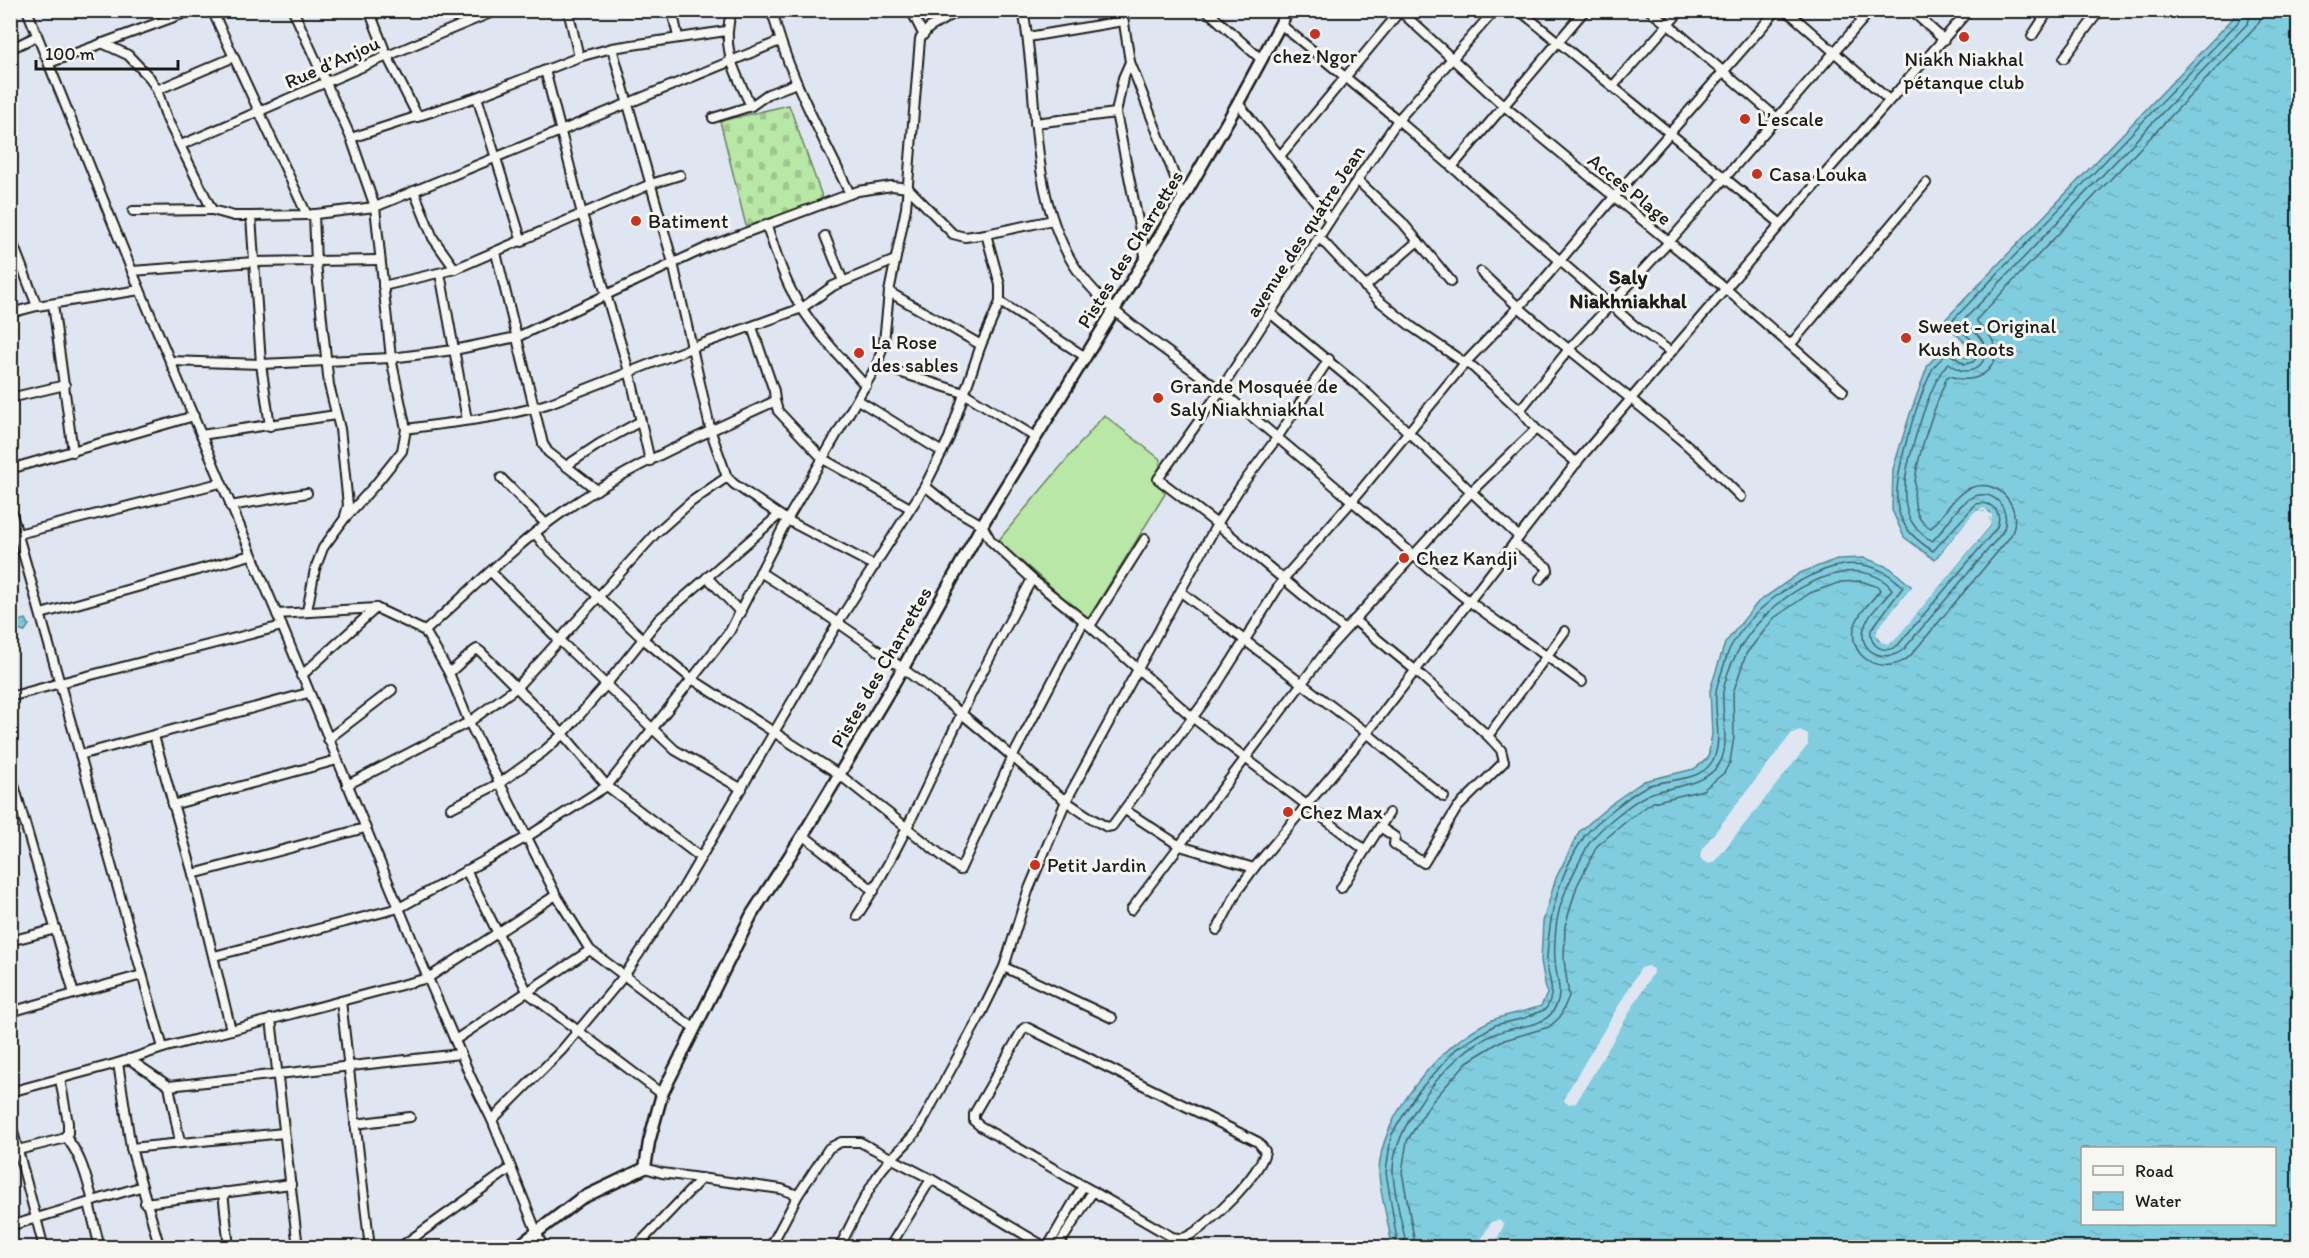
<svg xmlns="http://www.w3.org/2000/svg" width="2309" height="1258" viewBox="0 0 2309 1258" font-family="Itim,sans-serif">
	<style>
		.grass { fill: #b8e7a6; stroke: #6a8261; stroke-width: 1.5 }
		.cemetery { fill: url(#cemetery-stones); stroke: #6a8261; stroke-width: 1.5 }
		.water { fill: url(#water-ripples); stroke: #588691; stroke-width: 1.5; fill-rule: evenodd }
		.pier { fill: #dfe6f1 }
		.lines { fill: none; stroke-linecap: round; stroke-linejoin: round }
		.shore { stroke: #44636a; stroke-width: 1.5 }
		.minor-casing { stroke: #1c1c1c; stroke-width: 12 }
		.secondary-casing { stroke: #1c1c1c; stroke-width: 15 }
		.minor { stroke: #f6f6f2; stroke-width: 8 }
		.secondary { stroke: #f6f6f2; stroke-width: 10 }
		.poi-dot { fill: #c8321e; stroke: #f6f6f2; stroke-width: 2 }
		.labels { text-anchor: middle; stroke-width: 6; stroke-linejoin: round; paint-order: stroke }
		.poi-label { font-size: 20px; fill: #1c1c1c; stroke: #f6f6f2; text-anchor: start }
		.street-label { font-size: 20px; fill: #1c1c1c; stroke: #f6f6f2 }
		.neighbourhood-label { font-size: 21px; font-weight: bold; fill: #1c1c1c; stroke: #f6f6f2 }
	</style>
	<defs>
		<pattern id="cemetery-stones" width="16" height="16" patternUnits="userSpaceOnUse" patternTransform="scale(1.5)"><rect width="16" height="16" fill="#b8e7a6"/><path d="M2 7V4a2 2 0 0 1 4 0v3zM10 15v-3a2 2 0 0 1 4 0v3z" fill="#9ec68e"/></pattern>
		<pattern id="water-ripples" width="26" height="14" patternUnits="userSpaceOnUse" patternTransform="scale(1.5)"><rect width="26" height="14" fill="#80cddf"/><path d="M2 4q2-2 4 0t4 0M15 11q2-2 4 0t4 0" fill="none" stroke="#6eafbf"/></pattern>
	</defs>
	<rect width="100%" height="100%" fill="#dfe6f1"/>
	<filter id="ink" filterUnits="userSpaceOnUse"><feTurbulence type="fractalNoise" baseFrequency=".0167" numOctaves="2"/><feDisplacementMap in="SourceGraphic" scale="12" xChannelSelector="R" yChannelSelector="G"/><feConvolveMatrix kernelMatrix="1 2 1 2 8 2 1 2 1" color-interpolation-filters="sRGB"/></filter>
	<g filter="url(#ink)">
		<path class="grass" d="M 1104,415 L 1160,459 L 1159,482 L 1165,494 L 1088,619 L 998,541 Z"/>
		<path class="cemetery" d="M 789,105 L 824,202 L 747,230 L 720,121 Z"/>
		<g class="water">
			<path d="M 2240,11 L 2298,11 L 2298,1247 L 1388,1247 L 1391,1241 C 1388,1219 1380,1195 1379,1173 C 1379,1116 1442,1042 1492,1020 C 1508,1014 1525,1012 1541,1006 L 1547,994 L 1541,961 L 1543,922 L 1556,878 L 1579,832 L 1615,801 L 1644,781 L 1694,769 L 1708,758 L 1712,734 L 1710,690 L 1725,643 L 1758,602 L 1800,573 L 1837,559 L 1865,558 L 1890,568 L 1912,587 L 1877,631 L 1878,640 L 1891,643 L 1990,526 L 1990,512 L 1977,510 L 1935,560 L 1904,537 L 1892,510 L 1893,469 L 1910,414 L 1928,365 L 1948,343 L 1964,357 L 1968,358 L 1972,354 L 1970,347 L 1943,322 ZM 2082,1148 L 2274,1148 L 2274,1224 L 2082,1224 Z"/>
			<path d="M 26,619 L 29,625 L 24,632 L 13,628 L 14,622 Z"/>
		</g>
		<g class="pier">
			<path d="M 1984,508 L 1992,515 L 1990,526 L 1894,641 L 1889,644 L 1881,642 L 1876,634 L 1878,628 L 1914,584 L 1915,588 L 1881,630 L 1879,634 L 1882,640 L 1888,641 L 1892,639 L 1988,524 L 1990,519 L 1988,514 L 1984,511 L 1979,512 L 1937,562 L 1933,563 L 1974,512 Z"/>
			<path d="M 1800,730 L 1808,734 L 1808,745 L 1715,861 L 1710,864 L 1703,861 L 1700,857 L 1702,849 L 1792,733 Z"/>
			<path d="M 1649,966 L 1654,971 L 1576,1103 L 1568,1104 L 1564,1101 L 1566,1094 L 1641,968 Z"/>
			<path d="M 1499,1220 L 1504,1225 L 1493,1247 L 1477,1247 L 1491,1222 Z"/>
		</g>
		<g class="lines">
			<g class="shore">
				<path d="M 1395,1248 L 1397,1240 L 1386,1172 L 1391,1136 L 1416,1094 L 1456,1049 L 1495,1025 L 1525,1018 L 1546,1009 C 1558,987 1546,979 1547,957 C 1549,915 1560,872 1584,837 C 1592,825 1634,792 1647,786 C 1667,778 1701,783 1713,760 C 1723,741 1714,713 1716,693 C 1716,686 1720,678 1722,671 C 1725,663 1727,653 1731,646 C 1752,610 1787,584 1824,570 C 1854,559 1881,564 1903,587 L 1871,630 C 1869,647 1885,655 1898,645 L 1996,529 C 2004,513 1992,500 1976,504 L 1933,551 C 1916,540 1903,529 1898,509 C 1891,477 1918,400 1932,370 C 1935,364 1942,358 1948,353 L 1965,364 L 1973,362 L 1978,356 L 1978,349 L 1975,343 L 1954,324 L 1953,320 L 2242,18 L 2245,10"/>
				<path d="M 1403,1248 L 1405,1239 C 1401,1218 1394,1194 1393,1173 C 1392,1134 1432,1081 1460,1056 C 1470,1047 1485,1038 1497,1033 C 1513,1026 1543,1028 1553,1011 C 1565,992 1556,981 1555,960 C 1554,950 1555,938 1556,927 C 1559,899 1574,872 1587,847 C 1595,831 1635,799 1652,793 C 1676,785 1700,787 1717,767 C 1732,750 1721,712 1723,692 C 1731,639 1787,582 1841,573 C 1859,569 1881,574 1892,589 C 1884,602 1868,613 1864,628 C 1857,653 1887,664 1904,649 L 2002,533 C 2014,511 1993,484 1969,499 C 1954,508 1946,529 1932,541 C 1919,534 1908,521 1906,506 C 1904,495 1905,479 1907,469 C 1912,447 1932,375 1949,363 C 1954,367 1959,371 1966,371 C 1980,371 1989,357 1984,344 C 1981,336 1971,329 1965,323 L 1964,320 L 2248,23 L 2252,10"/>
				<path d="M 1413,1248 L 1414,1238 L 1402,1172 L 1407,1141 L 1430,1104 L 1467,1062 L 1501,1041 L 1549,1027 L 1560,1017 L 1569,996 L 1564,960 L 1565,926 L 1577,886 L 1597,846 L 1629,819 L 1653,802 L 1703,790 L 1724,773 L 1730,762 L 1734,737 L 1733,693 L 1746,654 L 1774,618 L 1810,593 L 1841,582 L 1861,581 L 1878,587 L 1880,590 C 1871,603 1857,613 1854,629 C 1849,662 1889,677 1911,655 L 2010,537 C 2025,511 2001,476 1970,488 C 1953,495 1944,516 1931,528 C 1890,511 1936,406 1947,377 L 1950,376 C 1974,387 2004,369 1993,341 C 1989,333 1983,328 1977,322 L 1977,319 L 2254,29 L 2260,20 L 2262,10"/>
			</g>
			<g class="minor-casing">
				<g id="minor">
					<path d="M 27,10 L 132,271 L 282,626 L 428,978 L 472,1080 L 492,1120 L 543,1248"/>
					<path d="M 212,10 L 307,215"/>
					<path d="M 293,10 L 351,138 L 375,207 L 391,358 L 406,429 L 402,451 L 375,485 L 345,518 L 323,548 L 315,569 L 307,611"/>
					<path d="M 369,10 L 387,56 L 418,117"/>
					<path d="M 568,10 L 579,57"/>
					<path d="M 672,10 L 678,37"/>
					<path d="M 732,10 C 720,48 735,72 751,106"/>
					<path d="M 772,10 C 787,74 822,135 850,194"/>
					<path d="M 911,10 L 923,34"/>
					<path d="M 1023,10 C 1039,91 1028,180 1068,255 C 1097,310 1173,353 1222,392 C 1266,428 1310,464 1353,502 C 1392,535 1429,571 1469,601 C 1506,629 1545,654 1582,682"/>
					<path d="M 1122,10 L 1130,62 L 1123,78 L 1116,113 L 1146,260"/>
					<path d="M 1206,10 L 1262,60"/>
					<path d="M 1399,10 L 1504,106 L 1726,289 L 1843,391"/>
					<path d="M 1519,10 L 1781,224"/>
					<path d="M 1649,10 L 1681,35 L 1777,118"/>
					<path d="M 1786,10 L 1889,100"/>
					<path d="M 1911,10 L 1944,40"/>
					<path d="M 773,17 L 784,10"/>
					<path d="M 1280,24 L 1398,120 L 1635,326 L 1671,352"/>
					<path d="M 2032,36 L 2049,10"/>
					<path d="M 1028,37 L 1123,21"/>
					<path d="M 102,43 L 128,55 L 150,78 L 157,90 L 167,119 L 212,210 L 234,216 L 251,216"/>
					<path d="M 612,48 L 673,263 L 711,432 L 727,477 L 734,484 L 787,520 L 875,566"/>
					<path d="M 10,49 L 37,36"/>
					<path d="M 2064,58 L 2100,10"/>
					<path d="M 1130,62 L 1183,198"/>
					<path d="M 49,63 L 193,10"/>
					<path d="M 545,70 L 582,214 L 631,378 L 650,461"/>
					<path d="M 1612,87 L 1681,10"/>
					<path d="M 157,90 L 234,57"/>
					<path d="M 477,97 L 522,242"/>
					<path d="M 1238,103 L 1330,220"/>
					<path d="M 713,118 L 751,106 L 768,94 L 797,83"/>
					<path d="M 1035,123 L 1116,113"/>
					<path d="M 351,138 L 477,97 L 579,57 L 612,48 L 726,31"/>
					<path d="M 181,145 C 286,100 391,53 498,10"/>
					<path d="M 1280,156 L 1401,10"/>
					<path d="M 1452,167 L 1585,10"/>
					<path d="M 1357,180 L 1402,222 L 1451,281"/>
					<path d="M 414,191 L 433,238 L 455,269"/>
					<path d="M 133,211 L 212,210"/>
					<path d="M 314,214 L 316,263 L 329,385 L 340,429 L 343,456 L 348,505 L 345,516"/>
					<path d="M 766,224 C 774,245 780,269 791,290 C 810,326 839,356 866,386"/>
					<path d="M 10,236 L 37,306"/>
					<path d="M 825,236 L 843,281"/>
					<path d="M 1319,237 L 1378,300 L 1412,327 L 1465,363 L 1473,367 L 1520,410 L 1536,429 L 1577,463"/>
					<path d="M 496,253 L 543,444 L 548,452 L 597,490"/>
					<path d="M 132,271 L 254,262 L 379,260"/>
					<path d="M 1481,272 C 1541,331 1609,380 1674,434 C 1698,453 1719,476 1741,497"/>
					<path d="M 440,273 L 467,420"/>
					<path d="M 383,286 L 455,269 L 651,184 L 680,175"/>
					<path d="M 1365,287 L 1418,241"/>
					<path d="M 889,292 L 981,345"/>
					<path d="M 1000,302 L 1084,356"/>
					<path d="M 53,304 L 73,452"/>
					<path d="M 10,313 L 37,306 L 140,290"/>
					<path d="M 1270,313 L 1367,393 L 1519,537"/>
					<path d="M 752,327 L 774,391 L 775,401 L 778,411 L 823,459 L 910,508"/>
					<path d="M 1791,344 L 1926,183"/>
					<path d="M 170,361 L 261,364 L 391,358 L 454,350 L 517,337 L 710,246 L 858,191 L 892,186 L 908,188 L 953,234 L 965,237 L 986,234"/>
					<path d="M 877,365 L 964,393 L 1035,437"/>
					<path d="M 10,398 L 65,385"/>
					<path d="M 858,400 L 942,452"/>
					<path d="M 1520,410 L 1570,348 L 1669,242 L 1871,10"/>
					<path d="M 270,426 L 261,364 L 251,216 L 307,215 L 375,207 L 780,41"/>
					<path d="M 406,429 C 454,422 504,418 550,403 L 691,348 L 802,308 L 833,286 L 895,260"/>
					<path d="M 201,435 L 336,415"/>
					<path d="M 566,466 L 599,444 L 641,421"/>
					<path d="M 10,469 L 194,416"/>
					<path d="M 501,478 L 546,524"/>
					<path d="M 925,486 L 951,507 L 982,525 L 991,541 L 1032,579 L 1084,621 L 1192,717 L 1365,850"/>
					<path d="M 230,506 L 307,493"/>
					<path d="M 10,507 L 163,1048"/>
					<path d="M 535,533 L 544,545 L 643,639 L 692,679 L 840,775 L 960,870 L 1013,756 L 1084,621"/>
					<path d="M 18,534 L 220,483"/>
					<path d="M 1514,543 L 1547,567 L 1548,570 L 1540,579"/>
					<path d="M 491,572 L 559,640 L 675,750 L 742,789"/>
					<path d="M 760,572 C 830,616 898,662 963,715 C 1007,750 1058,802 1107,827 L 1112,826 L 1216,686 L 1284,578 L 1352,501 L 1465,363 L 1536,289 L 1614,197 L 1777,10"/>
					<path d="M 707,577 L 741,613"/>
					<path d="M 1181,592 L 1367,733 L 1444,797"/>
					<path d="M 41,614 L 251,555"/>
					<path d="M 277,614 L 376,608 L 425,631 L 449,673 L 469,722 L 556,895 L 590,950 L 694,1028"/>
					<path d="M 1354,620 L 1415,670 L 1488,736 L 1501,750 L 1504,762 L 1457,808 L 1424,863 L 1394,844 L 1395,837 L 1380,827"/>
					<path d="M 1090,626 L 1145,539"/>
					<path d="M 1345,630 L 1217,524 L 1158,479 L 1220,391 L 1330,220 L 1398,120 L 1495,10"/>
					<path d="M 425,631 C 470,591 514,546 564,511 C 625,468 706,433 775,401"/>
					<path d="M 449,673 L 474,651 L 477,649 L 481,652 L 563,734 L 607,786 L 700,857"/>
					<path d="M 301,676 L 376,608"/>
					<path d="M 10,697 L 60,683 L 282,626"/>
					<path d="M 154,736 L 193,874 L 231,1030"/>
					<path d="M 1488,736 L 1565,631"/>
					<path d="M 328,739 L 392,690"/>
					<path d="M 80,755 L 308,693"/>
					<path d="M 10,771 L 74,994"/>
					<path d="M 347,785 L 469,722 L 516,688 L 656,533 L 691,502 L 727,477"/>
					<path d="M 172,805 L 337,760"/>
					<path d="M 451,808 L 500,783 L 543,752 L 563,734 L 605,686 L 659,619 L 779,515"/>
					<path d="M 1125,810 L 1180,846 L 1254,868"/>
					<path d="M 803,835 L 874,891"/>
					<path d="M 466,870 L 528,993 L 662,1094"/>
					<path d="M 193,874 L 365,828"/>
					<path d="M 1341,888 L 1389,813"/>
					<path d="M 1131,910 L 1327,650 L 1472,491 L 1536,429"/>
					<path d="M 857,916 C 898,854 927,784 960,717 C 982,670 1008,624 1032,579"/>
					<path d="M 1217,930 L 1238,890 L 1254,868 L 1367,733 L 1581,457 L 1781,224 L 1969,10"/>
					<path d="M 10,941 L 56,929"/>
					<path d="M 214,956 L 399,908 L 527,837 L 607,786 L 730,631 L 787,520 L 877,365 L 884,342 L 889,292 L 906,208 L 920,39 L 929,28 L 960,10"/>
					<path d="M 1004,967 L 1112,1018"/>
					<path d="M 341,1001 L 370,1248"/>
					<path d="M 10,1012 L 142,975"/>
					<path d="M 271,1019 L 298,1248"/>
					<path d="M 1026,1027 L 1258,1142 L 1265,1151 C 1262,1173 1207,1228 1186,1237 C 1181,1239 1177,1238 1172,1237 L 980,1126 L 974,1121 L 974,1114 L 1023,1029 Z"/>
					<path d="M 455,1040 L 590,950"/>
					<path d="M 129,1059 L 169,1086 L 460,1054"/>
					<path d="M 118,1063 L 131,1148 L 160,1248"/>
					<path d="M 169,1086 L 180,1142"/>
					<path d="M 10,1092 L 118,1063 L 163,1048 L 428,978 L 556,895"/>
					<path d="M 10,1120 L 44,1248"/>
					<path d="M 492,1120 L 562,1050 L 624,976 L 683,888 L 839,621 L 925,486 L 949,438 L 981,345 L 1000,302 L 1000,285 L 986,234 L 1053,220"/>
					<path d="M 355,1124 L 410,1117"/>
					<path d="M 65,1136 C 82,1156 86,1177 93,1201"/>
					<path d="M 131,1148 L 284,1133"/>
					<path d="M 18,1150 L 62,1139 L 68,1133 L 68,1123 L 60,1079"/>
					<path d="M 645,1168 L 662,1173 L 781,1189 L 798,1195 L 770,1248"/>
					<path d="M 223,1192 L 229,1248"/>
					<path d="M 798,1195 L 829,1148 L 841,1142 L 860,1142 L 931,1179 L 1047,1248"/>
					<path d="M 89,1203 L 100,1248"/>
					<path d="M 145,1203 L 291,1184"/>
					<path d="M 10,1226 L 140,1187"/>
					<path d="M 399,1248 L 511,1168"/>
					<path d="M 635,1248 L 702,1178"/>
					<path d="M 839,1248 C 852,1223 864,1196 880,1172 C 892,1155 909,1144 920,1126 L 980,1016 L 1004,967 L 1028,891 L 1066,801 L 1217,524 L 1241,486 L 1277,438 L 1329,359"/>
					<path d="M 889,1248 L 931,1179"/>
					<path d="M 1047,1248 L 1083,1186"/>
					<path d="M 1057,1248 L 1093,1191"/>
				</g>
			</g>
			<g class="secondary-casing">
				<path id="secondary" d="M 516,1248 L 580,1199 L 645,1168 L 649,1142 L 662,1094 L 752,914 L 803,835 L 903,668 L 985,520 L 1183,198 L 1238,103 L 1288,10"/>
			</g>
			<use href="#minor" class="minor"/>
			<use href="#secondary" class="secondary"/>
		</g>
	</g>
	<g class="poi-dot">
		<circle cx="1315" cy="34" r="6"/>
		<circle cx="1964" cy="37" r="6"/>
		<circle cx="1745" cy="119" r="6"/>
		<circle cx="1757" cy="174" r="6"/>
		<circle cx="636" cy="221" r="6"/>
		<circle cx="1906" cy="338" r="6"/>
		<circle cx="859" cy="353" r="6"/>
		<circle cx="1158" cy="398" r="6"/>
		<circle cx="1404" cy="558" r="6"/>
		<circle cx="1288" cy="812" r="6"/>
		<circle cx="1035" cy="865" r="6"/>
	</g>
	<g class="labels">
		<g class="poi-label">
			<text x="1315" y="63" text-anchor="middle">chez Ngor</text>
			<text x="1964" y="66" text-anchor="middle">Niakh Niakhal<tspan x="1964" dy="23">pétanque club</tspan></text>
			<text x="1757" y="126">L’escale</text>
			<text x="1769" y="181">Casa Louka</text>
			<text x="648" y="228">Batiment</text>
			<text x="1918" y="333">Sweet - Original<tspan x="1918" dy="23">Kush Roots</tspan></text>
			<text x="871" y="349">La Rose<tspan x="871" dy="23">des sables</tspan></text>
			<text x="1170" y="393">Grande Mosquée de<tspan x="1170" dy="23">Saly Niakhniakhal</tspan></text>
			<text x="1416" y="565">Chez Kandji</text>
			<text x="1300" y="819">Chez Max</text>
			<text x="1047" y="872">Petit Jardin</text>
		</g>
		<g class="street-label">
			<text transform="translate(332 62) rotate(-24)" y="7">Rue d’Anjou</text>
			<text transform="translate(1630 189) rotate(39)" y="7">Acces Plage</text>
			<text transform="translate(1305 231) rotate(-57)" y="7">avenue des quatre Jean</text>
			<text transform="translate(1130 249) rotate(-58)" y="7">Pistes des Charrettes</text>
			<text transform="translate(881 667) rotate(-60)" y="7">Pistes des Charrettes</text>
		</g>
		<g class="neighbourhood-label">
			<text x="1628" y="284">Saly<tspan x="1628" dy="24">Niakhniakhal</tspan></text>
		</g>
	</g>
	<rect width="2309" height="1258" fill="none" stroke="#f6f6f2" stroke-width="36"/>
	<rect x="18" y="18" width="2273" height="1222" fill="none" stroke="#1c1c1c" stroke-width="2" filter="url(#ink)"/>
	<rect x="2081" y="1147" width="195" height="78" fill="#f6f6f2" stroke="#9f9f9c" stroke-width="1.5"/>
	<rect x="2093" y="1166" width="30" height="9" fill="#f6f6f2" stroke="#9f9f9c" stroke-width="1.5"/>
	<text x="2135" y="1177" font-size="18" fill="#1c1c1c">Road</text>
	<rect x="2093" y="1192" width="30" height="18" fill="url(#water-ripples)" stroke="#9f9f9c" stroke-width="1.5"/>
	<text x="2135" y="1207" font-size="18" fill="#1c1c1c">Water</text>
	<path d="M36 60v9h142v-9" fill="none" stroke="#1c1c1c" stroke-width="3"/>
	<text x="45" y="60" font-size="18" fill="#1c1c1c" stroke="#f6f6f2" stroke-width="4.5" paint-order="stroke">100 m</text>
</svg>
